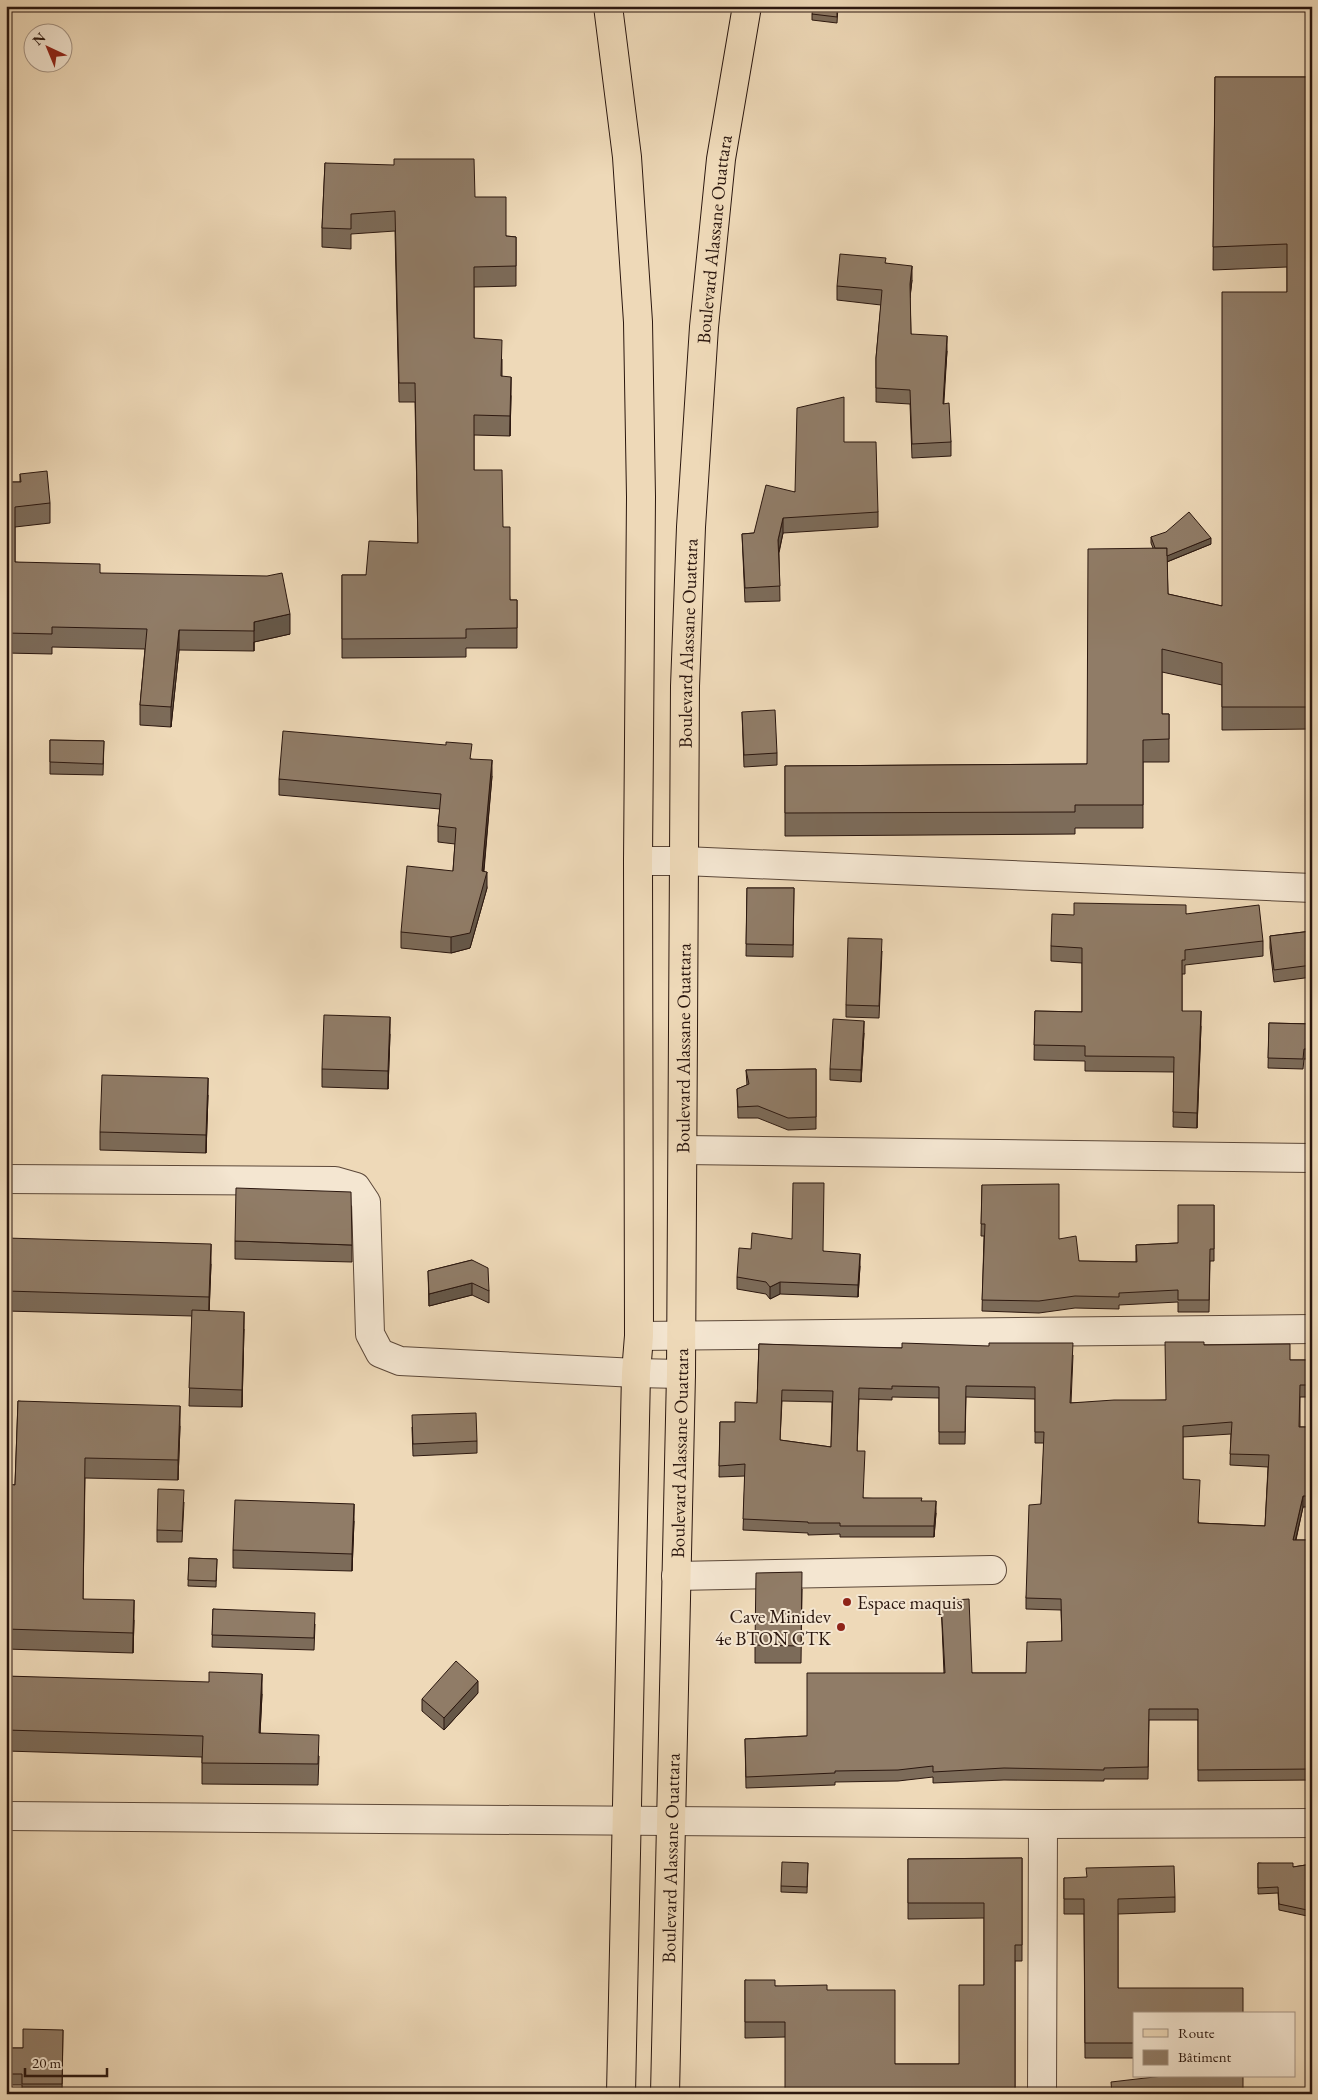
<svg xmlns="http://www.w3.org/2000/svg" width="1318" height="2100" viewBox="0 0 1318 2100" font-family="'EB Garamond',serif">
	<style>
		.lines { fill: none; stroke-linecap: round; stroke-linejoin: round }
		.minor-casing { stroke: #5c4839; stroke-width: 30 }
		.major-casing { stroke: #2b170f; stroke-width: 30 }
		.minor { stroke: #f4e6d1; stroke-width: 28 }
		.major { stroke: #eed9b8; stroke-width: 28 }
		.wall { fill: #7c6b59; stroke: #2b170f; fill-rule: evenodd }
		.shaded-wall { fill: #655748; stroke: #2b170f }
		.building { fill: #907c67; stroke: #2b170f; fill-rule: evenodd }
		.poi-dot { fill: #8f2418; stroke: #f4e6d1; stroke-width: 2 }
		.labels { text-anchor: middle; stroke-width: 4; stroke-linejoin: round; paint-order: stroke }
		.street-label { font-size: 19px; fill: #2b170f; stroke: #f4e6d1 }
		.poi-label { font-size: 19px; fill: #2b170f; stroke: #f4e6d1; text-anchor: start }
	</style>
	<rect width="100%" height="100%" fill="#eed9b8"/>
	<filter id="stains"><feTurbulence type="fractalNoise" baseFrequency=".004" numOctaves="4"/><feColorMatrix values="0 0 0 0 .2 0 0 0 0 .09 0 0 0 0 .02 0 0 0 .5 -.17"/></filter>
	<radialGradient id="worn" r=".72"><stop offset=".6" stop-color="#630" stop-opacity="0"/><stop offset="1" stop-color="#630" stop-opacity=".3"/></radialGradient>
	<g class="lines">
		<g class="minor-casing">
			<g id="minor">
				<path d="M 638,861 L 684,861 L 1312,888"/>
				<path d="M 683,1150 L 1312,1158"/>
				<path d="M 6,1179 L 335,1181 L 356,1187 L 366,1202 L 370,1334 L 380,1353 L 400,1361 L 636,1373 L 681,1374"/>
				<path d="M 639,1336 L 1312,1329"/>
				<path d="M 676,1576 L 992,1570"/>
				<path d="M 6,1816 L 1043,1824 L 1312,1823"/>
				<path d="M 1042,2094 L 1043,1824"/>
			</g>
		</g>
		<g class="major-casing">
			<g id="major">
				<path d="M 608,6 L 627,157 L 638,322 L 641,497 L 638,861 L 639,1336 L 636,1373 L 621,2094"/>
				<path id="s1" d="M 665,2094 L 681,1374 L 685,686 L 691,527 L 704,327 L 721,159 L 747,6"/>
			</g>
		</g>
		<use href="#minor" class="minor"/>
		<use href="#major" class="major"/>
	</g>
	<g class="wall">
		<path d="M 838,6 L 837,23 L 812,20 L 812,14 Z"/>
		<path d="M 1215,77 L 1312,77 L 1312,729 L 1222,730 L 1222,685 L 1162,672 L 1162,714 L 1169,714 L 1169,762 L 1143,762 L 1143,828 L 1075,828 L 1075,834 L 785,836 L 785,766 L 1087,764 L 1153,548 L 1151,543 L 1151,537 L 1211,544 L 1167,562 L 1168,594 L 1222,606 L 1287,292 L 1287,267 L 1213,270 Z"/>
		<path d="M 325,163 L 475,197 L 506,236 L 516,237 L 516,286 L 474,287 L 474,338 L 502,359 L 502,376 L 511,396 L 510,436 L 474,435 L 474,470 L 503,527 L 510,600 L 517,600 L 517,648 L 466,648 L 466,657 L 342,658 L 342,575 L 366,575 L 418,543 L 415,402 L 399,402 L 395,231 L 351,234 L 351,249 L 322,247 L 322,228 Z"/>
		<path d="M 886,263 L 912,280 L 910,296 L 911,334 L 947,351 L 943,404 L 951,442 L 951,456 L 912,458 L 910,404 L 876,402 L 876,358 L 881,305 L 837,300 L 837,286 Z"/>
		<path d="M 844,442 L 878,512 L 878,527 L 783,533 L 779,553 L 780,601 L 745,602 L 742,534 L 754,533 Z"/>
		<path d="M 20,474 L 50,503 L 50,523 L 15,527 L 15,562 L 100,573 L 290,634 L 254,642 L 254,651 L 179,650 L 171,727 L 140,725 L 140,705 L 145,649 L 52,647 L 52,654 L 6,653 L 6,482 L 20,482 Z"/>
		<path d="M 742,712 L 777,753 L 777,765 L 744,767 Z"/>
		<path d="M 50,740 L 104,741 L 103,775 L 50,774 Z"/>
		<path d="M 472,759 L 492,776 L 484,871 L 487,888 L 470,948 L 451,953 L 401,948 L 401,932 L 453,871 L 455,844 L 438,842 L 438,826 L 440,809 L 279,795 L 279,779 Z"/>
		<path d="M 747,888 L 794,888 L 793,957 L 746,956 Z"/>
		<path d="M 1186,914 L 1263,941 L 1263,956 L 1185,965 L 1185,974 L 1182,974 L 1182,1011 L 1201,1026 L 1197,1128 L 1173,1127 L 1174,1072 L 1085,1071 L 1085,1061 L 1034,1060 L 1035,1011 L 1082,1012 L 1082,963 L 1051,961 L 1051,946 L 1074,915 Z"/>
		<path d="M 1312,931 L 1312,977 L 1274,982 L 1270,948 L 1270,936 Z"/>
		<path d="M 882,951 L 879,1018 L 846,1017 L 846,1005 Z"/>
		<path d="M 1269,1023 L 1312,1024 L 1312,1059 L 1304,1059 L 1303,1069 L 1268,1068 Z"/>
		<path d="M 864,1033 L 861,1082 L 830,1080 L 830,1069 Z"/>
		<path d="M 390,1034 L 388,1089 L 322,1087 L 322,1069 Z"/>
		<path d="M 816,1069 L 816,1129 L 788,1130 L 758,1118 L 738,1118 L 737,1089 L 747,1085 L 746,1070 Z"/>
		<path d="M 208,1095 L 206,1153 L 100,1150 L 100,1132 Z"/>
		<path d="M 982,1185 L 1059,1239 L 1079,1261 L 1136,1262 L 1136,1245 L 1178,1243 L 1214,1205 L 1214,1261 L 1210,1261 L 1209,1312 L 1178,1312 L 1178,1302 L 1119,1305 L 1119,1309 L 1075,1308 L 1039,1313 L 982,1311 L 984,1236 L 981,1236 Z"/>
		<path d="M 6,1238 L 211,1264 L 209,1311 L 244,1329 L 242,1407 L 189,1406 L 192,1316 L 6,1311 Z"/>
		<path d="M 235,1241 L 352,1245 L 352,1262 L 235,1259 Z"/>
		<path d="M 823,1251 L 860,1266 L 858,1297 L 780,1294 L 770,1299 L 766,1294 L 737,1289 L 737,1277 Z"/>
		<path d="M 472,1260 L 489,1291 L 489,1303 L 472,1295 L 429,1306 L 428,1271 Z"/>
		<path d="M 759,1344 L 1073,1355 L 1071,1403 L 1166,1400 L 1204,1345 L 1290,1360 L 1312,1360 L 1312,1397 L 1300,1397 L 1300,1427 L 1312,1427 L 1312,1507 L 1303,1507 L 1296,1540 L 1312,1540 L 1312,1780 L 1198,1781 L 1198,1720 L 1149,1720 L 1148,1779 L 1104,1779 L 1104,1781 L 1004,1780 L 933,1783 L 933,1777 L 898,1781 L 835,1782 L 835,1785 L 746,1788 L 745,1739 L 807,1736 L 944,1673 L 941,1601 L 972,1673 L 1026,1673 L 1062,1641 L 1061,1610 L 1026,1609 L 1026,1598 L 1041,1504 L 1044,1443 L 1035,1443 L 1035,1399 L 966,1397 L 965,1444 L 939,1444 L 939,1398 L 892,1397 L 892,1400 L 859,1399 L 857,1451 L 863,1498 L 922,1501 L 936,1513 L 934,1537 L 840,1537 L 840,1534 L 808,1535 L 808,1533 L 743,1530 L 745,1476 L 719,1477 L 720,1422 L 735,1422 L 757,1403 ZM 782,1401 L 832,1402 L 831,1447 L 780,1440 ZM 1231,1434 L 1230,1465 L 1268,1467 L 1265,1526 L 1199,1523 L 1183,1479 L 1183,1437 Z"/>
		<path d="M 18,1401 L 180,1426 L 178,1480 L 85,1478 L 83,1599 L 134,1620 L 133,1653 L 6,1649 L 6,1484 L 15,1485 Z"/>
		<path d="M 412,1427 L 477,1441 L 477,1453 L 413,1456 Z"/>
		<path d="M 184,1502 L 182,1542 L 157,1542 L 157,1530 Z"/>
		<path d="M 354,1521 L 352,1571 L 233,1568 L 233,1550 Z"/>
		<path d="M 189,1558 L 217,1559 L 216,1587 L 188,1586 Z"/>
		<path d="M 802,1589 L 801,1663 L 755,1663 L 755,1645 Z"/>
		<path d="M 213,1609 L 315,1624 L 314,1650 L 212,1647 Z"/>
		<path d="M 6,1676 L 262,1694 L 260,1733 L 319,1756 L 318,1785 L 202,1784 L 202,1757 L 6,1751 Z"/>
		<path d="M 478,1693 L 444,1730 L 422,1711 L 422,1699 Z"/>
		<path d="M 1022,1858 L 1022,1961 L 1015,1961 L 1015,2094 L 785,2037 L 745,2038 L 745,1980 L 775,1986 L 827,1990 L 895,2064 L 959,2064 L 984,1985 L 984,1918 L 908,1919 L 908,1859 Z"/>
		<path d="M 808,1863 L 807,1893 L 781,1892 L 781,1886 Z"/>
		<path d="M 1258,1863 L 1293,1867 L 1312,1864 L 1312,1917 L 1279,1910 L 1278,1893 L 1258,1894 Z"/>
		<path d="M 1064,1878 L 1175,1897 L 1175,1912 L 1118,1914 L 1118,1988 L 1134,2014 L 1134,2058 L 1085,2058 L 1084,1914 L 1064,1914 Z"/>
		<path d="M 63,2030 L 62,2094 L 22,2094 L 22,2085 L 6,2085 L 6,2048 L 23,2048 Z"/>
	</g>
	<g class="shaded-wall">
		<path d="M 912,266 L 912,280 L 910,298 L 910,284 Z"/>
		<path d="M 947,336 L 947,351 L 943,418 L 943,404 Z"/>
		<path d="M 511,377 L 511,396 L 510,436 L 510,416 Z"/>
		<path d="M 783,518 L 783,533 L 778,555 L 778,540 Z"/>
		<path d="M 1211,538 L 1211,544 L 1159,565 L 1159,559 Z"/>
		<path d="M 290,614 L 290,634 L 254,642 L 254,651 L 254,622 Z"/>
		<path d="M 179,630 L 179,650 L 171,727 L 171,707 Z"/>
		<path d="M 492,760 L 492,776 L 482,887 L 482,871 Z"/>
		<path d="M 487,872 L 487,888 L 470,948 L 451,953 L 451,937 Z"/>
		<path d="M 1201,1011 L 1201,1026 L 1197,1128 L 1197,1113 Z"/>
		<path d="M 390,1017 L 390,1034 L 388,1089 L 388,1071 Z"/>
		<path d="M 864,1021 L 864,1033 L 861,1082 L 861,1070 Z"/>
		<path d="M 208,1078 L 208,1095 L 206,1153 L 206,1135 Z"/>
		<path d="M 211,1244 L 211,1264 L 209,1316 L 209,1297 Z"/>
		<path d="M 860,1254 L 860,1266 L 858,1297 L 858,1285 Z"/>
		<path d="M 780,1282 L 780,1294 L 770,1299 L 770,1287 Z"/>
		<path d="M 472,1283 L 472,1295 L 429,1306 L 429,1294 Z"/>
		<path d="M 244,1312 L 244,1329 L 242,1407 L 242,1390 Z"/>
		<path d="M 180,1406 L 180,1426 L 178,1480 L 178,1460 Z"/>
		<path d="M 1303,1496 L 1303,1507 L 1293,1551 L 1293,1540 Z"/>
		<path d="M 936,1501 L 936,1513 L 934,1537 L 934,1526 Z"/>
		<path d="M 354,1504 L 354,1521 L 352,1571 L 352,1554 Z"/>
		<path d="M 134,1600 L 134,1620 L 133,1653 L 133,1633 Z"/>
		<path d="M 262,1674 L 262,1694 L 259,1754 L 259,1733 Z"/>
		<path d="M 478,1681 L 478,1693 L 444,1730 L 444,1718 Z"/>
	</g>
	<g class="building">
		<path d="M 813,6 L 837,6 L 837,17 L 812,14 Z"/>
		<path d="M 1215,77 L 1312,77 L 1312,707 L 1222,707 L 1222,663 L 1162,649 L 1162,714 L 1169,714 L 1169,739 L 1143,740 L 1143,805 L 1075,805 L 1075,812 L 785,813 L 785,766 L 1087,764 L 1088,549 L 1167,548 L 1168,594 L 1222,606 L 1222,292 L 1287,292 L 1287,244 L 1213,247 Z"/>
		<path d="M 394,159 L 474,159 L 475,197 L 506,197 L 506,236 L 516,237 L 516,266 L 474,267 L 474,338 L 502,340 L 501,376 L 511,377 L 510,416 L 474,415 L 474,470 L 502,470 L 503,527 L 510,527 L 510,600 L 517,600 L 517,628 L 466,629 L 466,638 L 342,639 L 342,575 L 366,575 L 369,541 L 418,543 L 415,383 L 399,383 L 395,211 L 351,214 L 351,229 L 322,228 L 325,163 L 394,165 Z"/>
		<path d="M 840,254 L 886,258 L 885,263 L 912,266 L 910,284 L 911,334 L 947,336 L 943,404 L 949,403 L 951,442 L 912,444 L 910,390 L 876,388 L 876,358 L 882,290 L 837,286 Z"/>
		<path d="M 844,397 L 844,442 L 876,442 L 878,512 L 783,518 L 778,540 L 780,586 L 745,588 L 742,534 L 754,533 L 766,485 L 795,492 L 797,408 Z"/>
		<path d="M 47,471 L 50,503 L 15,507 L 15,562 L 100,564 L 100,573 L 267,576 L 282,573 L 290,614 L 254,622 L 254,631 L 179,630 L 171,707 L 140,705 L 147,629 L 52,627 L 52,634 L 6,633 L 6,482 L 21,482 L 20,474 Z"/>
		<path d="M 1189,512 L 1211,538 L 1167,556 L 1167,548 L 1155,548 L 1151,537 L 1166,532 Z"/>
		<path d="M 775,710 L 777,753 L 744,755 L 742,712 Z"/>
		<path d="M 283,731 L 446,745 L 446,742 L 472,744 L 470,759 L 492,760 L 482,871 L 487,872 L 470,933 L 451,937 L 401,932 L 407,866 L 453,871 L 456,828 L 438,826 L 441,794 L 279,779 Z"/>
		<path d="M 50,740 L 104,741 L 103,764 L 50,762 Z"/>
		<path d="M 747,888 L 794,888 L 793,945 L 746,944 Z"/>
		<path d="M 1074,903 L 1186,905 L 1186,914 L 1259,905 L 1263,941 L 1185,950 L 1185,960 L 1182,960 L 1182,1011 L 1201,1011 L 1197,1113 L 1173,1112 L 1174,1057 L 1085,1056 L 1085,1046 L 1034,1045 L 1035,1011 L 1082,1012 L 1082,948 L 1051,946 L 1052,914 L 1074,915 Z"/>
		<path d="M 1312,931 L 1312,965 L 1274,970 L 1270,936 Z"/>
		<path d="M 848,938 L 882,939 L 879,1006 L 846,1005 Z"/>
		<path d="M 324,1015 L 390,1017 L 388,1071 L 322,1069 Z"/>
		<path d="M 833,1019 L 864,1021 L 861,1070 L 830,1069 Z"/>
		<path d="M 1269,1023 L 1312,1024 L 1312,1049 L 1304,1049 L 1303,1059 L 1268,1058 Z"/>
		<path d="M 816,1069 L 816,1117 L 788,1118 L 758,1106 L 738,1107 L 737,1089 L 749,1084 L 746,1070 Z"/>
		<path d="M 102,1075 L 208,1078 L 206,1135 L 100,1132 Z"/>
		<path d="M 793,1183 L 824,1183 L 823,1251 L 860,1254 L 858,1285 L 780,1282 L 770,1287 L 766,1282 L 737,1277 L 739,1248 L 751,1249 L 752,1233 L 792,1239 Z"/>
		<path d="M 1059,1184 L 1059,1239 L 1076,1236 L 1079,1261 L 1137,1262 L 1136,1245 L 1178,1243 L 1178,1205 L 1214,1205 L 1214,1249 L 1210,1249 L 1209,1300 L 1178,1300 L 1178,1290 L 1119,1293 L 1119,1297 L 1075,1296 L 1039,1301 L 982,1300 L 985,1224 L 981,1224 L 982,1185 Z"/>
		<path d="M 236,1188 L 351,1192 L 352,1245 L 235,1241 Z"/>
		<path d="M 6,1238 L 211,1244 L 209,1297 L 6,1291 Z"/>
		<path d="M 472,1260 L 488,1268 L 489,1291 L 472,1283 L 429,1294 L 428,1271 Z"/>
		<path d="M 192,1310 L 244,1312 L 242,1390 L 189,1388 Z"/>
		<path d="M 1165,1342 L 1204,1342 L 1204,1345 L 1290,1344 L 1290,1360 L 1312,1360 L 1312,1385 L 1300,1385 L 1299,1427 L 1312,1427 L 1312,1496 L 1303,1496 L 1293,1540 L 1312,1540 L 1312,1769 L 1198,1770 L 1198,1709 L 1149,1709 L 1148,1767 L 1104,1768 L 1104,1770 L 1004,1768 L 933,1772 L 933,1766 L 898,1770 L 835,1771 L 835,1773 L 746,1777 L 745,1739 L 807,1736 L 807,1673 L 945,1673 L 941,1601 L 969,1599 L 972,1673 L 1026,1673 L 1027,1642 L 1062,1641 L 1061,1599 L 1026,1598 L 1029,1505 L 1041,1504 L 1044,1432 L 1035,1432 L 1035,1387 L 966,1386 L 965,1432 L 939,1432 L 939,1387 L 892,1386 L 892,1389 L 859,1388 L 857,1451 L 865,1451 L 863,1498 L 922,1498 L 921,1501 L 936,1501 L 934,1526 L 840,1526 L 840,1523 L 808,1523 L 808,1522 L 743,1519 L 745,1464 L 719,1466 L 720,1422 L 735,1422 L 735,1402 L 757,1403 L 759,1344 L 902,1348 L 902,1343 L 989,1346 L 989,1343 L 1073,1343 L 1070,1403 L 1114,1400 L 1166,1400 ZM 782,1390 L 833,1391 L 831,1447 L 780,1440 ZM 1232,1422 L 1230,1454 L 1269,1455 L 1265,1526 L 1198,1523 L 1200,1480 L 1183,1479 L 1183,1426 Z"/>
		<path d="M 18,1401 L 180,1406 L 178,1460 L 85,1458 L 83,1599 L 134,1600 L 133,1633 L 6,1629 L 6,1484 L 15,1485 Z"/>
		<path d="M 476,1413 L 477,1441 L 413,1444 L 412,1415 Z"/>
		<path d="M 158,1489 L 184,1490 L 182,1531 L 157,1530 Z"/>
		<path d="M 235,1500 L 354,1504 L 352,1554 L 233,1550 Z"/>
		<path d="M 189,1558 L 217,1559 L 216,1581 L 188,1580 Z"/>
		<path d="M 802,1572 L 801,1646 L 755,1645 L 756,1573 Z"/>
		<path d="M 213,1609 L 315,1613 L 314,1638 L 212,1635 Z"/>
		<path d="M 456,1661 L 478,1681 L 444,1718 L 422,1699 Z"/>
		<path d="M 209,1672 L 262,1674 L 259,1733 L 319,1735 L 318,1764 L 202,1763 L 203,1736 L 6,1730 L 6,1676 L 209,1682 Z"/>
		<path d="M 1022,1858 L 1022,1945 L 1015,1945 L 1015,2094 L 785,2094 L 785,2022 L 745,2022 L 745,1980 L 775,1980 L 775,1986 L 827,1985 L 827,1990 L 895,1990 L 895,2064 L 959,2064 L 959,1985 L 984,1985 L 984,1903 L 908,1903 L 908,1859 Z"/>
		<path d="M 782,1862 L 808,1863 L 807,1887 L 781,1886 Z"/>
		<path d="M 1258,1863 L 1293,1863 L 1293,1867 L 1312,1864 L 1312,1911 L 1279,1904 L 1278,1887 L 1258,1888 Z"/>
		<path d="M 1174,1866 L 1175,1897 L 1118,1899 L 1118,1988 L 1243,1988 L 1243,2014 L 1134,2014 L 1134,2043 L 1085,2043 L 1084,1899 L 1064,1899 L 1064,1878 L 1087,1877 L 1086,1868 Z"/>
		<path d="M 23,2029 L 63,2030 L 62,2084 L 22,2084 L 22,2074 L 6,2074 L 6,2048 L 23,2048 Z"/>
		<path d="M 1163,2076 L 1243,2076 L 1243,2094 L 1112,2094 L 1111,2082 Z"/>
	</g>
	<g class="poi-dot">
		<circle cx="847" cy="1602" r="5"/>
		<circle cx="841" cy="1627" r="5"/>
	</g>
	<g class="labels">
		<g class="street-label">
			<text dy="7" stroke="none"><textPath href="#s1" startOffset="1856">Boulevard Alassane Ouattara</textPath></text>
			<text dy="7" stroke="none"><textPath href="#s1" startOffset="1451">Boulevard Alassane Ouattara</textPath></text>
			<text dy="7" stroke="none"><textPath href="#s1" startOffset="1046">Boulevard Alassane Ouattara</textPath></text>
			<text dy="7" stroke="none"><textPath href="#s1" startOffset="641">Boulevard Alassane Ouattara</textPath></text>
			<text dy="7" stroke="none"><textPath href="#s1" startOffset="236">Boulevard Alassane Ouattara</textPath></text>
		</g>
		<g class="poi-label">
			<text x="857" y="1609">Espace maquis</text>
			<text x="831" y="1623" text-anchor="end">Cave Minidev<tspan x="831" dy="22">4e BTON CTK</tspan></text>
		</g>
	</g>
	<rect width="1318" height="2100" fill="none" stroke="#eed9b8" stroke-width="25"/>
	<rect x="8" y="8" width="1303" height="2085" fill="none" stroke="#2b170f" stroke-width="2.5"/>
	<rect x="12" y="12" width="1293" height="2075" fill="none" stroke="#2b170f"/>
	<rect x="1133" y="2012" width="162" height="65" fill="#f4e6d1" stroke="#a49383"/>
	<rect x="1143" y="2029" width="25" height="8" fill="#eed9b8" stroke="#a49383"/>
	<text x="1178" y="2038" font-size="15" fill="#2b170f">Route</text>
	<rect x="1143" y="2050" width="25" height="15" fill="#907c67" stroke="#a49383"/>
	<text x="1178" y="2062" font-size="15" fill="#2b170f">Bâtiment</text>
	<g transform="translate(48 48) rotate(316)"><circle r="24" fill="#f4e6d1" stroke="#a49383"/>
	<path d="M0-4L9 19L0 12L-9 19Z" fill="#8f2418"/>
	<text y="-8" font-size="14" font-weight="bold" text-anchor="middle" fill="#2b170f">N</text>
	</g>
	<path d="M25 2068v8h82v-8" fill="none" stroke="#2b170f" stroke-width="2.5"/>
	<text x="32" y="2068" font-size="15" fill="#2b170f" stroke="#f4e6d1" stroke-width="4" paint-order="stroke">20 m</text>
	<rect width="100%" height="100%" filter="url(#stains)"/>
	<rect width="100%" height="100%" fill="url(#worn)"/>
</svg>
